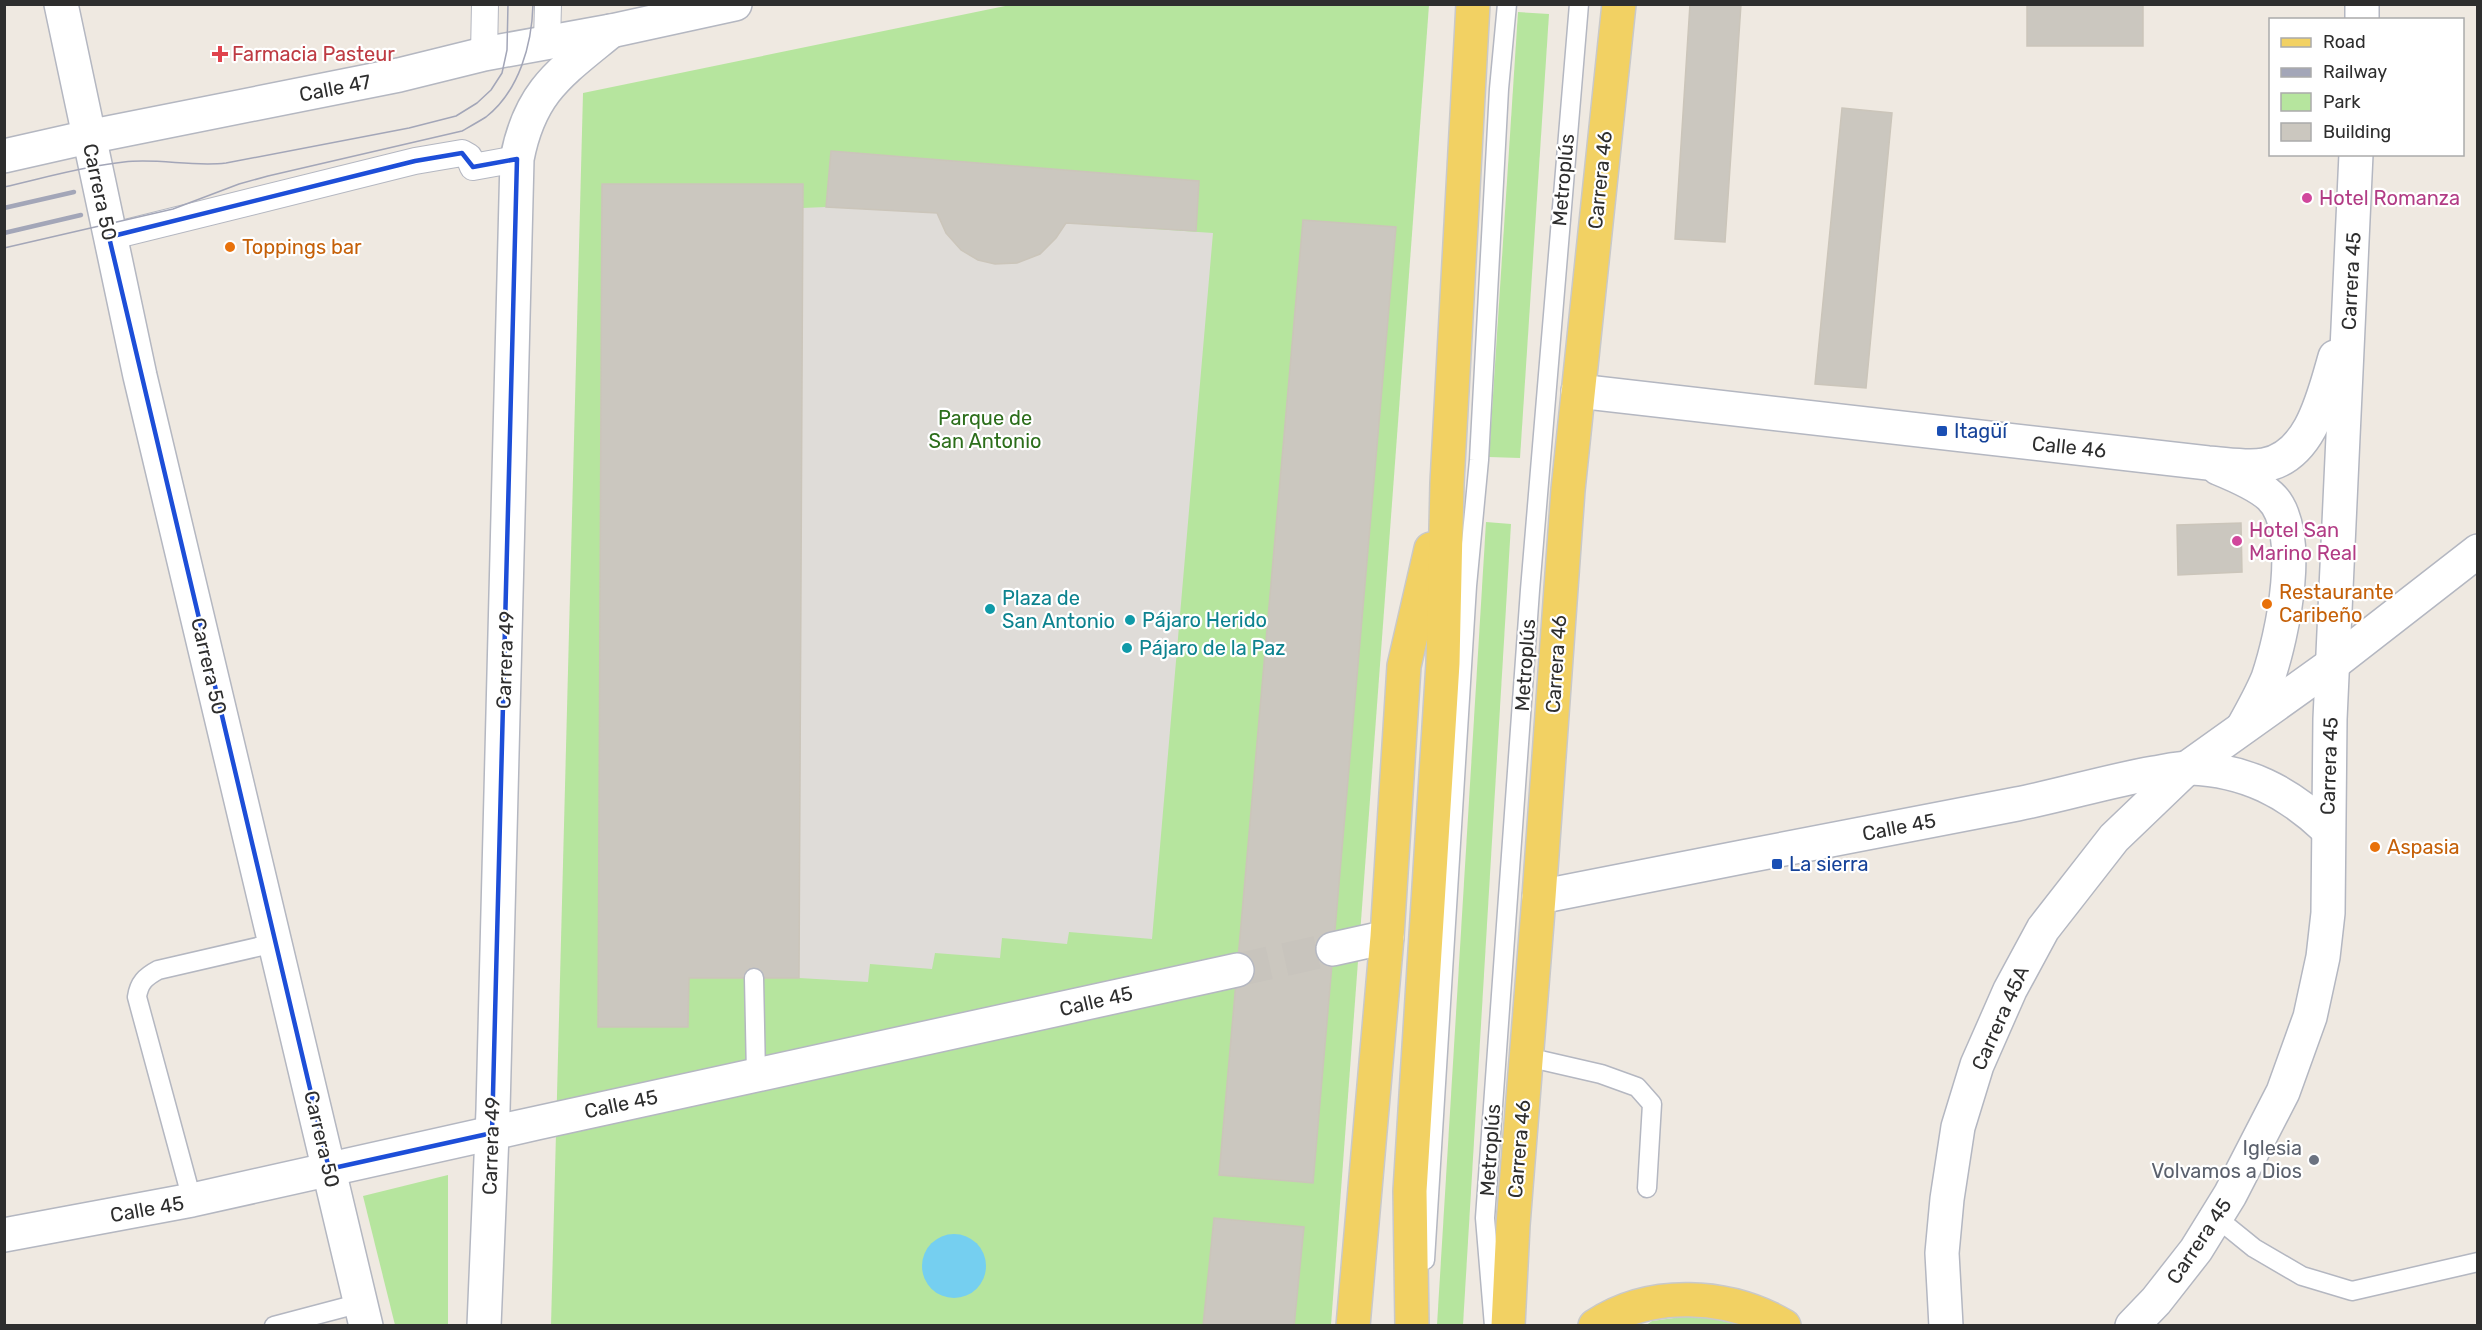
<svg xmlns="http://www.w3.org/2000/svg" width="2482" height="1330" viewBox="0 0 2482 1330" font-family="Rubik,sans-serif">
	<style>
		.green { fill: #b6e59e }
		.plaza { fill: #dfdcd8 }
		.water { fill: #75cff0 }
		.building { fill: #cbc7bf; stroke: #cbc5ba; stroke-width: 1.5 }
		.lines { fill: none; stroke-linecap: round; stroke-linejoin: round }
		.tertiary-tunnel { stroke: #c8c4bd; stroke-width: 33; stroke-dasharray: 33 16; stroke-linecap: butt }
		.service-casing { stroke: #b4b7c1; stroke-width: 21 }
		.pedestrian-casing { stroke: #b4b7c1; stroke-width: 28 }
		.tertiary-casing { stroke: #b4b7c1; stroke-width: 36 }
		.secondary-casing { stroke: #b4b7c1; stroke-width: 36 }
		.primary-casing { stroke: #c9c9c9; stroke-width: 36 }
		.service { stroke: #fff; stroke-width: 18 }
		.pedestrian { stroke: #fff; stroke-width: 26 }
		.tertiary { stroke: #fff; stroke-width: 33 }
		.secondary { stroke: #fff; stroke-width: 33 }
		.primary { stroke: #f2d163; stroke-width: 33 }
		.tram { stroke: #a3a6b8; stroke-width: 1.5 }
		.rail { stroke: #a3a6b8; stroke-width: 4.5 }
		.marked { fill: none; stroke: #1d4ed8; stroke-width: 4.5; stroke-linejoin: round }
		.health-dot { fill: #e0444e; stroke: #fff; stroke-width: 2 }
		.hotel-dot { fill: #d1479c; stroke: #fff; stroke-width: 2 }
		.food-dot { fill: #e8710a; stroke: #fff; stroke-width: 2 }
		.transit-dot { fill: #1a4fb4; stroke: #fff; stroke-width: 2 }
		.culture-dot { fill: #0f9aa8; stroke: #fff; stroke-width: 2 }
		.worship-dot { fill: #6b7280; stroke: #fff; stroke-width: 2 }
		.labels { text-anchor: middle; stroke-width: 4.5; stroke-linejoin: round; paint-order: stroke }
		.health-label { font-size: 20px; fill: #be3a42; stroke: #fff; text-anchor: start }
		.street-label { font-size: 20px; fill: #2e2e2e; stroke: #fff }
		.hotel-label { font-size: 20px; fill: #b23c85; stroke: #fff; text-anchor: start }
		.food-label { font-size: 20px; fill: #c56008; stroke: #fff; text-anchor: start }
		.park-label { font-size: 20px; fill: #2c6e1b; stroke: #fff }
		.transit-label { font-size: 20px; fill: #164399; stroke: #fff; text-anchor: start }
		.culture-label { font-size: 20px; fill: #0d838f; stroke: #fff; text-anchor: start }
		.worship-label { font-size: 20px; fill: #5b616d; stroke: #fff; text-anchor: end }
	</style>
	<rect width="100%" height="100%" fill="#efe9e1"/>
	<g class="green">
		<path d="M 1010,5 L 1429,5 L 1331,1325 L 551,1326 L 583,93 Z"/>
		<path d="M 1518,12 L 1549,14 L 1520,458 L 1489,457 Z"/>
		<path d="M 1486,522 L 1511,524 L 1463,1325 L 1437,1325 Z"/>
		<path d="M 448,1175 L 448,1325 L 395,1325 L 363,1196 Z"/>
		<path d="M 1696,1315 L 1745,1326 L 1645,1326 L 1652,1321 Z"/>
	</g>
	<path class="plaza" d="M 826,207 L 937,213 L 946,233 L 961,250 L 978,260 L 995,264 L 1017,263 L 1040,254 L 1056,238 L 1066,223 L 1213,233 L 1152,939 L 1069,932 L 1067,944 L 1002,938 L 1000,958 L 935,953 L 932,969 L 870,964 L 868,982 L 799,978 L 802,208 Z"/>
	<circle class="water" cx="954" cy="1266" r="32"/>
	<g class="building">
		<path d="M 1690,4 L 1741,4 L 1725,242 L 1675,239 Z"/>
		<rect x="2027" y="4" width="116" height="42"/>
		<path d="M 1842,108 L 1892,113 L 1866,388 L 1815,384 Z"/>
		<path d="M 831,151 L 1199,181 L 1196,231 L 1066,223 L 1056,238 L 1040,254 L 1017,263 L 995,264 L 978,260 L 961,250 L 946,233 L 937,213 L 826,207 Z"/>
		<path d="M 602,184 L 803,184 L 799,978 L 689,978 L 688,1027 L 598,1027 Z"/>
		<path d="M 1303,220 L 1396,227 L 1313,1183 L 1219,1175 Z"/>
		<path d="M 2241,523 L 2242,572 L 2178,575 L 2177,525 Z"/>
		<path d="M 1214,1218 L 1304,1227 L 1294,1326 L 1203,1326 Z"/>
	</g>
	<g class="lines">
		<path class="tertiary-tunnel" d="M 1237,970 L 1333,949"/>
		<g class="service-casing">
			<g id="service">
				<path d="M 754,978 L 756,1075"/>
				<path d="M 1527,1057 L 1601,1074 L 1637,1087 L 1652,1104 L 1647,1188"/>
				<path d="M 192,1200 L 137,997 C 139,983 145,977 158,970 L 275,943"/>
				<path d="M 2217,1218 L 2254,1248 L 2302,1276 L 2352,1291 L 2478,1262"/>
				<path d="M 1425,1260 L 1467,586 L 1479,460 L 1499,89 L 1507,4"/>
				<path d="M 274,1326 L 361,1303"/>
				<path d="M 1494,1326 L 1485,1218 L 1530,590 L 1579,4"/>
			</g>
		</g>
		<g class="pedestrian-casing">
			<g id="pedestrian">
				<path d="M 547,42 L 548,4"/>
				<path d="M 484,54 L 485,4"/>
				<path d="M 109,237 L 415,161 L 462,153 L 469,157 L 473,167 L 517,159"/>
			</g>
		</g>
		<g class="tertiary-casing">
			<g id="tertiary">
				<path d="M 2362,20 L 2362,4"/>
				<path d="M 4,156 L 88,137 L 399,75 L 484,54 L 611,31 L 735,4"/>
				<path d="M 1578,391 L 2208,463 C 2226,464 2247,468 2264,465 C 2311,457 2324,395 2335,357"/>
				<path d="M 2218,468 C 2235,475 2257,484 2270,496 C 2306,529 2282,637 2268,678 C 2261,695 2252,711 2243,727"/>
				<path d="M 1539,897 C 1698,865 1858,835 2017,804 C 2063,795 2108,781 2154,773 C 2166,771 2178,768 2190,768 C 2246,770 2288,792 2327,829"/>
				<path d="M 1333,949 L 1387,937"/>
				<path d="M 4,1235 L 192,1200 L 537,1123 L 1237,970"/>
				<path d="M 484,1326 L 493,1110 L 517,159 C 530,91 560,73 611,31"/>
				<path d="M 2132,1326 L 2156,1301 L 2196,1250 L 2230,1195 L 2283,1092 L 2310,1017 L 2323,957 L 2328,913 L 2330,719 L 2356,154"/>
			</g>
		</g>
		<g class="secondary-casing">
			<g id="secondary">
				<path d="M 61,4 L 140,376 L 366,1326"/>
				<path d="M 1946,1326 L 1942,1253 L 1947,1199 L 1958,1127 L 1977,1065 L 2010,990 L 2043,929 L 2114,838 L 2187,768 L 2334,663 L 2478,551"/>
			</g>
		</g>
		<g class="primary-casing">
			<g id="primary">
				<path d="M 1353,1326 L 1387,937 L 1404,666 L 1431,549"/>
				<path d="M 1412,1326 L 1410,1191 L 1443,663 L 1447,483 L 1473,4"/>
				<path d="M 1508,1326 L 1513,1225 L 1539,897 L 1568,490 L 1619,4"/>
				<path d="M 1595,1326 C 1650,1289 1728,1293 1784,1326"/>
			</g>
		</g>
		<use href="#service" class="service"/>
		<use href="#pedestrian" class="pedestrian"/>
		<use href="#tertiary" class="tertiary"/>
		<use href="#secondary" class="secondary"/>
		<use href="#primary" class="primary"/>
		<g class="tram">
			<path d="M 4,187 C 44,178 84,166 124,162 C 158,158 192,167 226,163 L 409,128 L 456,116 L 477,103 L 491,90 L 502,73 L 507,50 L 508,4"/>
			<path d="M 4,248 L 173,209 L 239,184 L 268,176 L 462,131 C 469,127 478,122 486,117 C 519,91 532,45 533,4"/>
		</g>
		<g class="rail">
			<path d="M 4,208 L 74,192"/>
			<path d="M 4,233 L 81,215"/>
		</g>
	</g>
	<path class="marked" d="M 462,153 L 473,167 L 517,159 L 492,1133 L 329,1169 L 109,237 L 415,161 Z"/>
	<path class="health-dot" d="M217 45h6v6h6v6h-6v6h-6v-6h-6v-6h6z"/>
	<g class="hotel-dot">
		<circle cx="2307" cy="198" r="6"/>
		<circle cx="2237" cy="541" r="6"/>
	</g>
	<g class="food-dot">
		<circle cx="230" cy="247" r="6"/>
		<circle cx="2267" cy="604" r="6"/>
		<circle cx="2375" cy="847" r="6"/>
	</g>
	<g class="transit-dot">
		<rect x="1936" y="425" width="12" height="12" rx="3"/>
		<rect x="1771" y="858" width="12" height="12" rx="3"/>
	</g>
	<g class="culture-dot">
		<circle cx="990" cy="609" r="6"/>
		<circle cx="1130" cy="620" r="6"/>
		<circle cx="1127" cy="648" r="6"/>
	</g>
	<circle class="worship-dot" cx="2314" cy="1160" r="6"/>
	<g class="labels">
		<g class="health-label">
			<text x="232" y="61">Farmacia Pasteur</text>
		</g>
		<g class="street-label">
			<text transform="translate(335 88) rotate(-11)" y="7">Calle 47</text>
			<text transform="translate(1563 180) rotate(-85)" y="7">Metroplús</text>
			<text transform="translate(1600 180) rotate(-84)" y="7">Carrera 46</text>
			<text transform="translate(100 192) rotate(78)" y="7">Carrera 50</text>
			<text transform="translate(2351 281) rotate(-87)" y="7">Carrera 45</text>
			<text transform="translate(2069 447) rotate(6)" y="7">Calle 46</text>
			<text transform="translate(505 660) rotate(-88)" y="7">Carrera 49</text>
			<text transform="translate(1556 664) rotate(-86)" y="7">Carrera 46</text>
			<text transform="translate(1525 665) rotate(-86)" y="7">Metroplús</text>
			<text transform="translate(209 666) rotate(77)" y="7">Carrera 50</text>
			<text transform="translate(2329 766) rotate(-88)" y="7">Carrera 45</text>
			<text transform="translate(1899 827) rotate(-11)" y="7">Calle 45</text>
			<text transform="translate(1096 1001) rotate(-13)" y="7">Calle 45</text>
			<text transform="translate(2000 1018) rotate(-66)" y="7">Carrera 45A</text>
			<text transform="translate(621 1104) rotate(-12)" y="7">Calle 45</text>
			<text transform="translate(322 1139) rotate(77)" y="7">Carrera 50</text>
			<text transform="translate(491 1146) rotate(-88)" y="7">Carrera 49</text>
			<text transform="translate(1519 1149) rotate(-85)" y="7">Carrera 46</text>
			<text transform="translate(1490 1150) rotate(-86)" y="7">Metroplús</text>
			<text transform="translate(147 1209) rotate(-10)" y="7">Calle 45</text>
			<text transform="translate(2199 1241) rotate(-56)" y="7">Carrera 45</text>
		</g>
		<g class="hotel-label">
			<text x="2319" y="205">Hotel Romanza</text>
			<text x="2249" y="537">Hotel San<tspan x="2249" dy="23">Marino Real</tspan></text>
		</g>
		<g class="food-label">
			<text x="242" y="254">Toppings bar</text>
			<text x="2279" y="599">Restaurante<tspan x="2279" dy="23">Caribeño</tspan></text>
			<text x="2387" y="854">Aspasia</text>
		</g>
		<g class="park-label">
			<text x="985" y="425">Parque de<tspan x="985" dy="23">San Antonio</tspan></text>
		</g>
		<g class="transit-label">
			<text x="1954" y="438">Itagüí</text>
			<text x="1789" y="871">La sierra</text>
		</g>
		<g class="culture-label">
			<text x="1002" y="605">Plaza de<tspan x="1002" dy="23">San Antonio</tspan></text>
			<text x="1142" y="627">Pájaro Herido</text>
			<text x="1139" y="655">Pájaro de la Paz</text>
		</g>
		<g class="worship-label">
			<text x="2302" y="1155">Iglesia<tspan x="2302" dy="23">Volvamos a Dios</tspan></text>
		</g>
	</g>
	<rect width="2482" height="1330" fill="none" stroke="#2e2e2e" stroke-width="12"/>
	<rect x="2269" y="18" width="195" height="138" fill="#ffffff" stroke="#ababab" stroke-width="1.5"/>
	<rect x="2281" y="38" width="30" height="9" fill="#f2d163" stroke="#ababab" stroke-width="1.5"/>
	<text x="2323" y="48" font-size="18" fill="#2e2e2e">Road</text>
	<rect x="2281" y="68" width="30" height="9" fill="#a3a6b8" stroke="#ababab" stroke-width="1.5"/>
	<text x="2323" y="78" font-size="18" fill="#2e2e2e">Railway</text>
	<rect x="2281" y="93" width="30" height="18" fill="#b6e59e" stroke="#ababab" stroke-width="1.5"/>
	<text x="2323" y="108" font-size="18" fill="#2e2e2e">Park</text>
	<rect x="2281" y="123" width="30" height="18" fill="#cbc7bf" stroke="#ababab" stroke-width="1.5"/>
	<text x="2323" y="138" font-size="18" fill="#2e2e2e">Building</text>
</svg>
